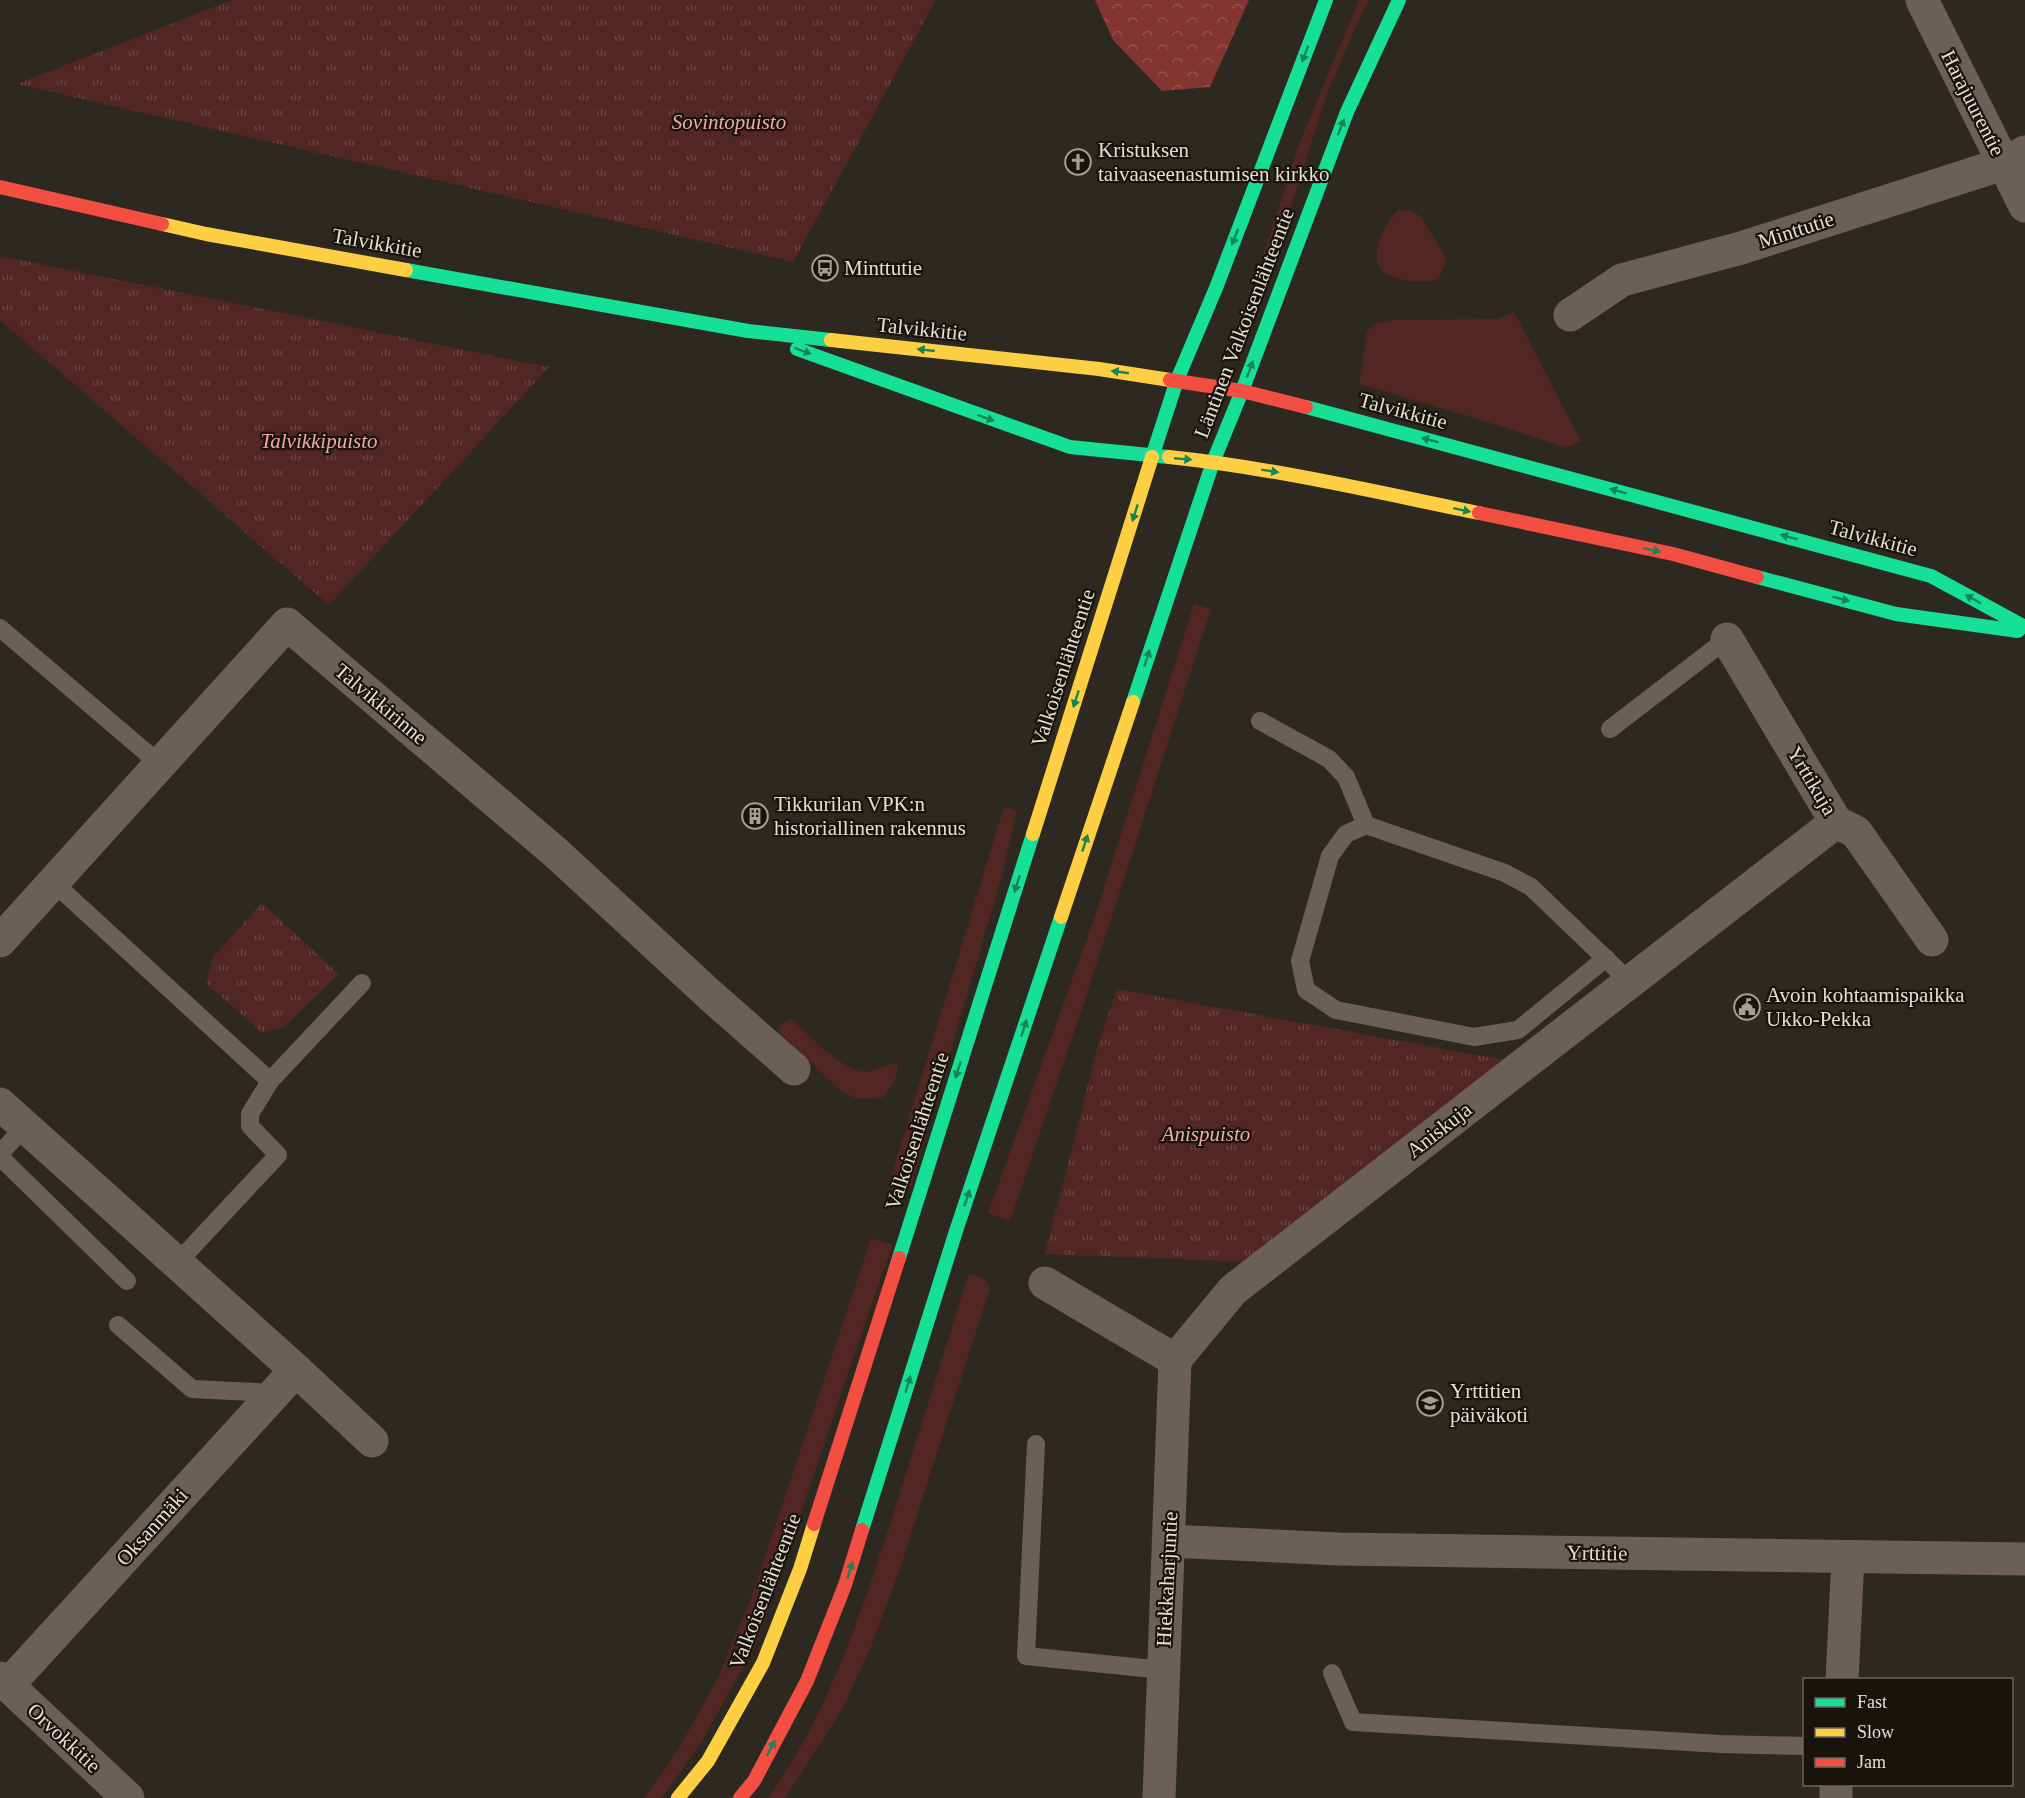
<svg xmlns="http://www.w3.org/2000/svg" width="2025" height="1798" viewBox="0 0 2025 1798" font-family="Georgia,serif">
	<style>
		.grass { fill: #512623 }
		.forest { fill: url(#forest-crowns) }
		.park { fill: url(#park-tufts) }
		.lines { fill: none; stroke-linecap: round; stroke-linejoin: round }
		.lane { stroke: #6a6057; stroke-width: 18 }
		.street { stroke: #6a6057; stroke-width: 33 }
		.fast { stroke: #16e098; stroke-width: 14 }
		.slow { stroke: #ffcf43; stroke-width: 14 }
		.jam { stroke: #f24e42; stroke-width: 14 }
		.oneway { fill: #178459 }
		.labels { text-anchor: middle; stroke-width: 4.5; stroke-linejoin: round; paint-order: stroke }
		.street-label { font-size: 21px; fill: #e5ded4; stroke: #18140d }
		.park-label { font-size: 21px; font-style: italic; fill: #f4a9a2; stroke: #18140d }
		.poi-label { font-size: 21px; fill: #e5ded4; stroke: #18140d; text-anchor: start }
	</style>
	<defs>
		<pattern id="forest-crowns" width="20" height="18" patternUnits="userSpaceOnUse" patternTransform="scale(1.5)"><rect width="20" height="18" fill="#833631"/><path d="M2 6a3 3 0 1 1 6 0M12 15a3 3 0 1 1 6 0" fill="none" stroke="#94534e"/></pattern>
		<pattern id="park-tufts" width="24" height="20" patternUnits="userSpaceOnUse" patternTransform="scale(1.5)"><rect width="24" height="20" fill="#512623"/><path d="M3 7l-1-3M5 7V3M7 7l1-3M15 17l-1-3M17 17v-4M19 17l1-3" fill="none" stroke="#6a4542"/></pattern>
	</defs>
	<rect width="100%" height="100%" fill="#2e2920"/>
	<g class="grass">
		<path d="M 1359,0 L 1370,0 L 1362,13 L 1327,93 L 1274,261 L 1262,259 L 1299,144 Z"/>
		<path d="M 1400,209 L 1414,212 L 1422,218 L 1447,259 L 1439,279 C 1424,284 1384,282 1378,264 C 1372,248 1387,218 1400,209 Z"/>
		<path d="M 1514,312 L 1581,441 L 1566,448 L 1494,424 L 1359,384 L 1367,331 L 1376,323 L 1392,320 L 1497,319 Z"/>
		<path d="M 1194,604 L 1211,609 L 1084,1003 L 1010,1221 L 988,1213 L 1095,916 Z"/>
		<path d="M 1004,807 L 1017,811 L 1001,879 L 911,1186 L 890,1180 Z"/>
		<path d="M 791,1019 C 807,1033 841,1069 862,1072 C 871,1073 887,1064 898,1063 L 896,1079 L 884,1097 C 867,1100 857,1101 842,1092 L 778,1031 L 782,1023 Z"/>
		<path d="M 871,1238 L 892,1245 L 756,1644 L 701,1743 L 662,1798 L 644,1798 L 679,1748 L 719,1676 L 751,1598 Z"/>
		<path d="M 969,1273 L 986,1280 L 990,1288 L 899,1571 L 873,1642 L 843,1708 L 785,1798 L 768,1798 C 828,1716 863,1608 894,1512 C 919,1432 944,1352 969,1273 Z"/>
	</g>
	<path class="forest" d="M 1095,0 L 1249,0 L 1210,87 L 1162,91 L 1113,40 Z"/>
	<g class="park">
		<path d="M 232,0 L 936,0 L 793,262 L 17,84 Z"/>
		<path d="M 0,256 L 549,367 L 329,605 L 0,320 Z"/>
		<path d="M 262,903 L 339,974 L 284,1027 L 262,1033 L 206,983 L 213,957 Z"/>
		<path d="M 1117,989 L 1510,1061 L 1250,1262 L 1045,1254 L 1098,1045 Z"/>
	</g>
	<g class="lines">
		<g class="lane">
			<path d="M 0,628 L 161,765"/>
			<path d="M 1260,721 L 1329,759 L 1346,777 L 1366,825"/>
			<path d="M 1610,729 L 1727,639"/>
			<path d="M 54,883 L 270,1081 L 362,983"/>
			<path d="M 1606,958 L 1518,1030 L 1474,1037 L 1336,1010 L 1306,990 L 1300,961 L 1330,856 L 1346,834 L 1366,825 L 1505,873 L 1531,887 L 1630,982"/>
			<path d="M 0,1154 L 25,1126"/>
			<path d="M 0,1157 L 127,1281"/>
			<path d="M 177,1263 L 278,1155 L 250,1126 L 250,1114 L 270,1081"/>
			<path d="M 118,1325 L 192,1389 L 274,1393"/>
			<path d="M 1036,1444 L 1026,1656 L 1163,1670"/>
			<path d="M 1332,1673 L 1353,1722 L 1721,1744 L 1804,1746"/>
		</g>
		<g class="street">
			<path d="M 1922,0 L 2025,206"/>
			<path d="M 1570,315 L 1622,280 L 1741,248 L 2003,164 L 2025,152"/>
			<path d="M 1727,639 L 1836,822 L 1856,832 L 1932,940"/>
			<path d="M 0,941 L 287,624 L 555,852 L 711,996 L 794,1069"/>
			<path d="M 0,1104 L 296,1370 L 372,1441"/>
			<path d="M 1045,1283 L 1175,1360"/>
			<path d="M 1175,1360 L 1233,1290 L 1836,822"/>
			<path d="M 1169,1541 L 1339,1549 L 2025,1559"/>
			<path d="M 0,1678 L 128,1798"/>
			<path d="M 1842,1680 L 1848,1557"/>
			<path d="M 8,1685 L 296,1370"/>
			<path d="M 1159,1798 L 1175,1360"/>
			<path d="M 1836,1798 L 1836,1784"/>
		</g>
		<g class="fast">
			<path d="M 406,270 L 748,331 L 831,340"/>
			<path d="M 797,349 L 1070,447 L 1169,457"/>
			<path d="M 1306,407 L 1931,576 L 2025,627"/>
			<path d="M 1152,457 L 1177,380 L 1216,288 L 1326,0"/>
			<path d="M 1213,462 L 1242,391 L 1347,112 L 1399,0"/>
			<path d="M 1757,577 L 1896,614 L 2018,631"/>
			<path d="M 1133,702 L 1213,462"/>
			<path d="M 899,1258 L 1033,834"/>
			<path d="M 862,1530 L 956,1231 L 1061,917"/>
		</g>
		<g class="slow">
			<path d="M 162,224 L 206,234 L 406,270"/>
			<path d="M 831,340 L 1099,369 L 1170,380"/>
			<path d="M 1169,457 C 1274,468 1376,492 1479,513"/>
			<path d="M 1033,834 L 1152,457"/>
			<path d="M 1061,917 L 1133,702"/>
			<path d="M 678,1798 L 708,1761 L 763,1663 L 800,1569 L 814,1524"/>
		</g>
		<g class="jam">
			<path d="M 0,187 L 162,224"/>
			<path d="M 1170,380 L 1242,391 L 1306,407"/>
			<path d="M 1479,513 L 1673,554 L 1757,577"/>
			<path d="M 814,1524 L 899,1258"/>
			<path d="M 740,1798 L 754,1781 L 807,1681 L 845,1585 L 862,1530"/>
		</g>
	</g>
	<defs><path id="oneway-solid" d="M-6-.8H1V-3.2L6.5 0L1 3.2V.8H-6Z" transform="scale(1.5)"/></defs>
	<g class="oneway">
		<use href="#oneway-solid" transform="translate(1305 54) rotate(111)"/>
		<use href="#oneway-solid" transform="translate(1341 127) rotate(-69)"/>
		<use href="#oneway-solid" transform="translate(1235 237) rotate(111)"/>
		<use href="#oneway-solid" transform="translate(926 350) rotate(-174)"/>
		<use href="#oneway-solid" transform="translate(803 351) rotate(20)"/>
		<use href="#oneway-solid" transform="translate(1250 369) rotate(-70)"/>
		<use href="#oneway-solid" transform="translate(1120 372) rotate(-172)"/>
		<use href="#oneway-solid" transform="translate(986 418) rotate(20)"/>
		<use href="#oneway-solid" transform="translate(1430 440) rotate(-165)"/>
		<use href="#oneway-solid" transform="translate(1183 459) rotate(5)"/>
		<use href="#oneway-solid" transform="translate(1270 471) rotate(9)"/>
		<use href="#oneway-solid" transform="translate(1618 491) rotate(-165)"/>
		<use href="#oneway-solid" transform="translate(1462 510) rotate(12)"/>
		<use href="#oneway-solid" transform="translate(1135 513) rotate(108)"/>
		<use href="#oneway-solid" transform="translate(1789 537) rotate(-165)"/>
		<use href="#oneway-solid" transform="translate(1652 550) rotate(12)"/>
		<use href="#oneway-solid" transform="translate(1841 599) rotate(15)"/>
		<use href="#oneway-solid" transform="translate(1973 599) rotate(-152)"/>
		<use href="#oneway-solid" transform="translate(1147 658) rotate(-72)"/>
		<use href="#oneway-solid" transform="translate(1076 699) rotate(108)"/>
		<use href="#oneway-solid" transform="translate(1085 843) rotate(-72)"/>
		<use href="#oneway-solid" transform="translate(1017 884) rotate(108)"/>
		<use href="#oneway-solid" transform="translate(1024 1028) rotate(-72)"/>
		<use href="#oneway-solid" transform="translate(958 1070) rotate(108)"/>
		<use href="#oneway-solid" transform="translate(967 1198) rotate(-71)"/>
		<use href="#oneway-solid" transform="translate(908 1384) rotate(-73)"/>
		<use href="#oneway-solid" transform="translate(850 1570) rotate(-73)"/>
		<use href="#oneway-solid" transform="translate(771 1748) rotate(-62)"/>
	</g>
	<defs>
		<g id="church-ring" transform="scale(1.35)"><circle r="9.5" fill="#18140d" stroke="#a59f95" stroke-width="1.5"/><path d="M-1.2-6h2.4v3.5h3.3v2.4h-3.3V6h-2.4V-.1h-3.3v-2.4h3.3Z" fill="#a59f95"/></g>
		<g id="bus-ring" transform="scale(1.35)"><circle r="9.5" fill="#18140d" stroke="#a59f95" stroke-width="1.5"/><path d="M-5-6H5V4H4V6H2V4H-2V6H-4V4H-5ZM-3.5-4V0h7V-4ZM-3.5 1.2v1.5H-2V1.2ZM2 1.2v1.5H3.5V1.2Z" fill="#a59f95"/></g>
		<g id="building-ring" transform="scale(1.35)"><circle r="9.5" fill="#18140d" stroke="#a59f95" stroke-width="1.5"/><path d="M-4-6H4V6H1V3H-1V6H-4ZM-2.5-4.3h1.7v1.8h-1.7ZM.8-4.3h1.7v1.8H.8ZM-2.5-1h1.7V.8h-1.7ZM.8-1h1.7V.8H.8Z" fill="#a59f95"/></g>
		<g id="civic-ring" transform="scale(1.35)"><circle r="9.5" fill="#18140d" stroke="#a59f95" stroke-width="1.5"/><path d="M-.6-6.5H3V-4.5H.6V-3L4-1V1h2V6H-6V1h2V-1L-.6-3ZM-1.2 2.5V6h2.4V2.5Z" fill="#a59f95"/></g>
		<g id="school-ring" transform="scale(1.35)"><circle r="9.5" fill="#18140d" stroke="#a59f95" stroke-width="1.5"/><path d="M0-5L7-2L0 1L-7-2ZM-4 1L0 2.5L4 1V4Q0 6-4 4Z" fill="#a59f95"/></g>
	</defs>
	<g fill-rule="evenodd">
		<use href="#church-ring" x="1078" y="162"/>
		<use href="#bus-ring" x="825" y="268"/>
		<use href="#building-ring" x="755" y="816"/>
		<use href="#civic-ring" x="1747" y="1007"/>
		<use href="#school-ring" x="1430" y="1403"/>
	</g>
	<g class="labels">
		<g class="street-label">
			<text transform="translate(1973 103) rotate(63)" y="7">Harajuurentie</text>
			<text transform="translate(1796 230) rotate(-18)" y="7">Minttutie</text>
			<text transform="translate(377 243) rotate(10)" y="7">Talvikkitie</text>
			<text transform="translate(1244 323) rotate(-69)" y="7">Läntinen Valkoisenlähteentie</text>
			<text transform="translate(922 329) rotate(6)" y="7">Talvikkitie</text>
			<text transform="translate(1403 411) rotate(15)" y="7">Talvikkitie</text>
			<text transform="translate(1873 538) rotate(15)" y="7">Talvikkitie</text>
			<text transform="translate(1063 668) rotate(-72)" y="7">Valkoisenlähteentie</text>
			<text transform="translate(381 704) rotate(40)" y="7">Talvikkirinne</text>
			<text transform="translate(1812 781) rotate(59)" y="7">Yrttikuja</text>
			<text transform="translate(1439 1130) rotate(-38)" y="7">Aniskuja</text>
			<text transform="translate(917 1131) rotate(-72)" y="7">Valkoisenlähteentie</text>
			<text transform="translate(152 1527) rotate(-48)" y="7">Oksanmäki</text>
			<text transform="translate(1597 1553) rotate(1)" y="7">Yrttitie</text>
			<text transform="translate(1167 1579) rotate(-87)" y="7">Hiekkaharjuntie</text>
			<text transform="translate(765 1591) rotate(-69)" y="7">Valkoisenlähteentie</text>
			<text transform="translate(64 1738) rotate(43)" y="7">Orvokkitie</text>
		</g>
		<g class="park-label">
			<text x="729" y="129">Sovintopuisto</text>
			<text x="319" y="448">Talvikkipuisto</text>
			<text x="1206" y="1141">Anispuisto</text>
		</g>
		<g class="poi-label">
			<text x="1098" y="157">Kristuksen<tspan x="1098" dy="24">taivaaseenastumisen kirkko</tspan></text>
			<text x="844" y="275">Minttutie</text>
			<text x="774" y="811">Tikkurilan VPK:n<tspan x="774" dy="24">historiallinen rakennus</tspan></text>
			<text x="1766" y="1002">Avoin kohtaamispaikka<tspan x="1766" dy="24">Ukko-Pekka</tspan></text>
			<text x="1450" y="1398">Yrttitien<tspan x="1450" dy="24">päiväkoti</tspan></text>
		</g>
	</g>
	<rect x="1803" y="1678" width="210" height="108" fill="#18140d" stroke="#6a655d" stroke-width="1.5"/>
	<rect x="1815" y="1698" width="30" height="9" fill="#16e098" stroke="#6a655d" stroke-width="1.5"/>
	<text x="1857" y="1708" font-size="18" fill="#e5ded4">Fast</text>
	<rect x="1815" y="1728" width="30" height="9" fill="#ffcf43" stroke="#6a655d" stroke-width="1.5"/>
	<text x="1857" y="1738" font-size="18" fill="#e5ded4">Slow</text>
	<rect x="1815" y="1758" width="30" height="9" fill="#f24e42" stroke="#6a655d" stroke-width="1.5"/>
	<text x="1857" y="1768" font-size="18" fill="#e5ded4">Jam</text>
</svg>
